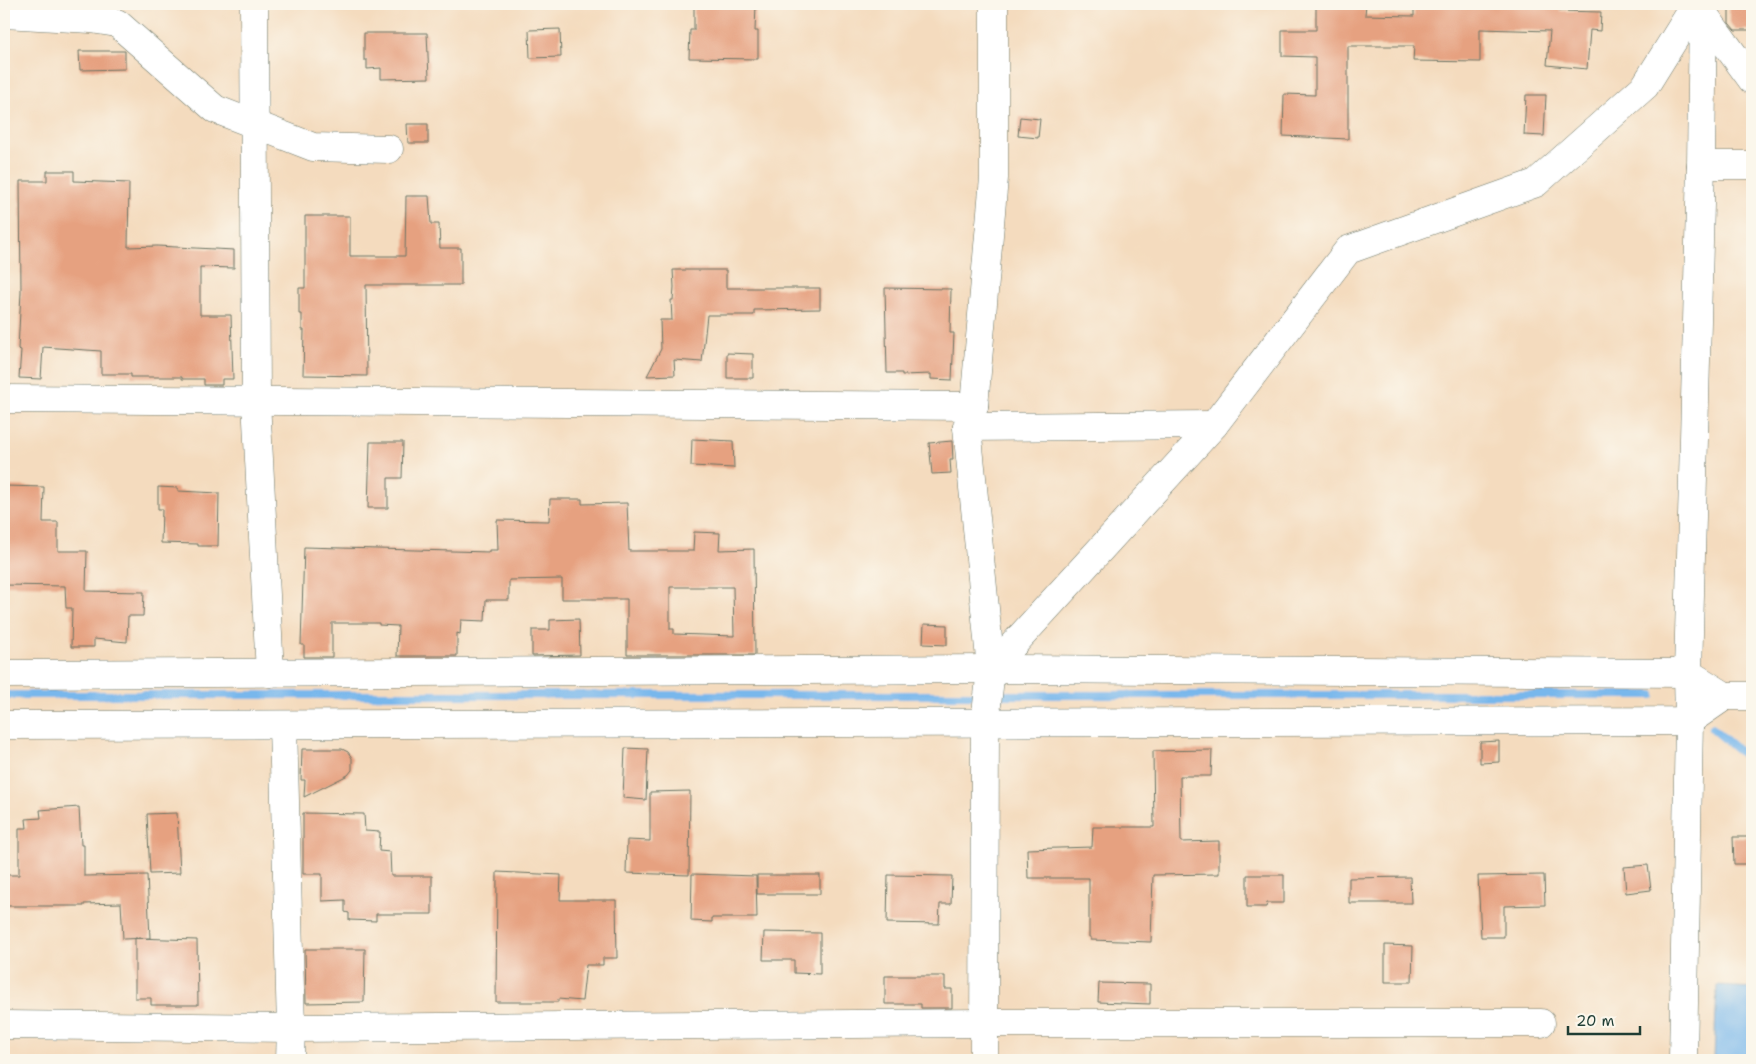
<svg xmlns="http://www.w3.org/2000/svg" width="1756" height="1064" viewBox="0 0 1756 1064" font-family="'Shantell Sans',sans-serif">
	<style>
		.water { fill: #78b7ec; stroke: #4c7a90 }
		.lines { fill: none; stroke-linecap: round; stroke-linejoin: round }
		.stream { stroke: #78b7ec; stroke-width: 8 }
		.building { fill: #e6a180; fill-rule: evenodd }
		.street-casing { stroke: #6a7464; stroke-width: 29 }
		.street { stroke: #fff; stroke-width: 28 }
	</style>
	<rect width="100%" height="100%" fill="#fbf7ec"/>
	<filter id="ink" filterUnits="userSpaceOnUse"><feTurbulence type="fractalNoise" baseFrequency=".02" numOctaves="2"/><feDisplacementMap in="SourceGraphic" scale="10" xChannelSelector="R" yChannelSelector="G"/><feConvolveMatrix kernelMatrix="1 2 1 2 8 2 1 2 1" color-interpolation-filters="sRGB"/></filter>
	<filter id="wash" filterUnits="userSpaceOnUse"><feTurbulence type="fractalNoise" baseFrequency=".0096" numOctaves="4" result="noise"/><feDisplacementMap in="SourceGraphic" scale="20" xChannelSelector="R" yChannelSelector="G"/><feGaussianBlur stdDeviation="1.12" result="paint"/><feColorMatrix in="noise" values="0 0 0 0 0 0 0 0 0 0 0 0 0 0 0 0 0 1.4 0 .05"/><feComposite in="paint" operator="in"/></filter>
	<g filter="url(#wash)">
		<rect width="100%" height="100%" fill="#f4dbbe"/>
		<path class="water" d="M 1717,986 L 1752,988 L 1752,1060 L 1714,1060 Z"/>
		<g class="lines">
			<g class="stream">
				<path d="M 4,695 L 1652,695"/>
				<path d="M 1712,728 L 1752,762"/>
			</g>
		</g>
		<g id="blocks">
			<g class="building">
				<path d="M 694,4 L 756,4 L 755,31 L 758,31 L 758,59 L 689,58 L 690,30 L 694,30 Z"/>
				<path d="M 1316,4 L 1366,4 L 1365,15 L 1414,16 L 1414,4 L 1561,4 L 1560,11 L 1601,12 L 1600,31 L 1590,30 L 1587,69 L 1547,65 L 1550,31 L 1480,29 L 1480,62 L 1413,61 L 1414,46 L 1348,46 L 1348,139 L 1283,136 L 1284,94 L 1315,95 L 1315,57 L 1282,56 L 1282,30 L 1316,30 Z"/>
				<path d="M 1729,4 L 1752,4 L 1752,30 L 1735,30 L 1729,23 Z"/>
				<path d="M 560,29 L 561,57 L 530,58 L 529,30 Z"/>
				<path d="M 364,33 L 427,33 L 429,78 L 381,79 L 381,68 L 367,69 L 367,60 L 364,60 Z"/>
				<path d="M 79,51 L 125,51 L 125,69 L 80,70 Z"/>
				<path d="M 1526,95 L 1546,95 L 1544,136 L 1524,135 Z"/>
				<path d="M 1020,117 L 1040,119 L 1038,138 L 1018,136 Z"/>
				<path d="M 407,124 L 428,124 L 428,143 L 408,143 Z"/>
				<path d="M 47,171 L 74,171 L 74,181 L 129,183 L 128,247 L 157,246 L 234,250 L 234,268 L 200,267 L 200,315 L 231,315 L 233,379 L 222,379 L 222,385 L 204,385 L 204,379 L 182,379 L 182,377 L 131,377 L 131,374 L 101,374 L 101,351 L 43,347 L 41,379 L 19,378 L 21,350 L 18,349 L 21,292 L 20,181 L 47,181 Z"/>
				<path d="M 406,196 L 429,196 L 431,224 L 439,224 L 440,248 L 461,248 L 461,285 L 366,285 L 367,376 L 303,375 L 304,330 L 302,330 L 302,314 L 299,314 L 299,288 L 305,288 L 305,216 L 350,216 L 350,256 L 405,256 Z"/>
				<path d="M 673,270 L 726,270 L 726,288 L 820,288 L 820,309 L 754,310 L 754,315 L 707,315 L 702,362 L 674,360 L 675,375 L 647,376 L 661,349 L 660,320 L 672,320 L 671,300 L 673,300 L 674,287 Z"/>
				<path d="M 885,288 L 951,289 L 950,333 L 954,333 L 952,380 L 931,379 L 931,374 L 902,375 L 902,373 L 887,373 Z"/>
				<path d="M 727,353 L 753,354 L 753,378 L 727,378 Z"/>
				<path d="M 692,439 L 733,441 L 734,468 L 691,466 Z"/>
				<path d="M 952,441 L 953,460 L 950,460 L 951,473 L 932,474 L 929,443 Z"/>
				<path d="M 370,442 L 403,442 L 402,478 L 388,478 L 388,508 L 368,508 Z"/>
				<path d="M 5,486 L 44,487 L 43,522 L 58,522 L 58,551 L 87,551 L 86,591 L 144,592 L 143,616 L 128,616 L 127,642 L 94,639 L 94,647 L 71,647 L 72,608 L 66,608 L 65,586 L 4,585 L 4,523 L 7,524 Z"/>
				<path d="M 158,487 L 178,488 L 178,491 L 219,493 L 218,546 L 198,546 L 198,544 L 161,543 L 162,509 L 158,509 Z"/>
				<path d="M 550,499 L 582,499 L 582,504 L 627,503 L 629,551 L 693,551 L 694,532 L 720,533 L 719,550 L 754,549 L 755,655 L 627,655 L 627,599 L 562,599 L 562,579 L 509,580 L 509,600 L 486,600 L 485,621 L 461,620 L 460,634 L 457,633 L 457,656 L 397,656 L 398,626 L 379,625 L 379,623 L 332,623 L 332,657 L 304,657 L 304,645 L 301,645 L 304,547 L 489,552 L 489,550 L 498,550 L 497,520 L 549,521 ZM 670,587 L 733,587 L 734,636 L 674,634 L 674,629 L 670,629 Z"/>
				<path d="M 579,619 L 580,655 L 532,656 L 532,630 L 550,630 L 550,620 Z"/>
				<path d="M 924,624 L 947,625 L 947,645 L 923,644 Z"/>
				<path d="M 1499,741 L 1499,762 L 1480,763 L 1480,742 Z"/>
				<path d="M 625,748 L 648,749 L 646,800 L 623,798 Z"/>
				<path d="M 302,749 L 342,749 L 348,752 L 352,758 L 352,770 L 348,775 L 304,797 L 305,780 L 301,780 Z"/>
				<path d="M 1212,750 L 1211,776 L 1180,776 L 1181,842 L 1219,841 L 1219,874 L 1153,875 L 1151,942 L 1091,940 L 1091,937 L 1089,937 L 1089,878 L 1028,878 L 1027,849 L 1092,847 L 1093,827 L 1154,827 L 1153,751 Z"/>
				<path d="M 690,791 L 689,875 L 626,873 L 627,840 L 650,841 L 650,792 Z"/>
				<path d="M 79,807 L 81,845 L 84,845 L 84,876 L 147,875 L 150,938 L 123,939 L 121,903 L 84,904 L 84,906 L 4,906 L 4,875 L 19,875 L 19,828 L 27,828 L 26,819 L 41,818 L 40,810 Z"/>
				<path d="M 177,813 L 180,873 L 150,874 L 147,814 Z"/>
				<path d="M 303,813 L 364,814 L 365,831 L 380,832 L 379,851 L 390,852 L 391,876 L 432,876 L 432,914 L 376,914 L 376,921 L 349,920 L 349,913 L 345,912 L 345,900 L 322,901 L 322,874 L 303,874 Z"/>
				<path d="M 1733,837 L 1752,837 L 1752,864 L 1734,864 Z"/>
				<path d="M 1648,865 L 1651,890 L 1626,893 L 1624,867 Z"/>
				<path d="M 497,872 L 561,875 L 560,900 L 616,900 L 617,958 L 603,958 L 603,965 L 586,965 L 582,1001 L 558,999 L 558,1002 L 496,1002 Z"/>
				<path d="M 692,874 L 756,876 L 757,918 L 712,918 L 712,922 L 691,921 Z"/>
				<rect x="757" y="875" width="63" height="19"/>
				<path d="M 888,875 L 952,876 L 951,904 L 940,904 L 939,924 L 887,923 Z"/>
				<path d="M 1247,875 L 1284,875 L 1284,903 L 1267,903 L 1266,907 L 1247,907 Z"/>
				<path d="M 1544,875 L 1545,905 L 1504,906 L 1504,937 L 1481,937 L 1478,876 Z"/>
				<path d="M 1410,877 L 1411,903 L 1349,903 L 1349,878 Z"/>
				<path d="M 764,932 L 820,933 L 820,974 L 794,973 L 794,960 L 763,960 Z"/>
				<path d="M 135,938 L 197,940 L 198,1005 L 151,1005 L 151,998 L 135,998 Z"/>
				<path d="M 1385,945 L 1413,946 L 1412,982 L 1385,982 Z"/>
				<path d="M 305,949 L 365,949 L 364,1002 L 306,1003 Z"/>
				<path d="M 885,976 L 945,976 L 945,989 L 952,989 L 952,1008 L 921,1008 L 921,1004 L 885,1004 Z"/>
				<path d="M 1099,983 L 1150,984 L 1150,1004 L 1098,1002 Z"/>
			</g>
		</g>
	</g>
	<g filter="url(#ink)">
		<use href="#blocks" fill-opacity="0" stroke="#6a7464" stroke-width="1"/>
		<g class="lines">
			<g class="street-casing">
				<g id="street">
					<path d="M 254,4 L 256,401 L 270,673"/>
					<path d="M 1703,13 L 1752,80"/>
					<path d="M 4,14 L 91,19 L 117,23 L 215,109 L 313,147 L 389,149"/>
					<path d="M 1701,165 L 1752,165"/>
					<path d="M 4,399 L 974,406"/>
					<path d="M 967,427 L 1214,425"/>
					<path d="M 991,669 L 1214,425 L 1348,250 L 1536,183 L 1645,86 L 1696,4"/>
					<path d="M 4,674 L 991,669 L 1688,673 L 1725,696 L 1689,721 L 4,725"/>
					<path d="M 1725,696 L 1752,696"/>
					<path d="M 283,725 L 291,1028 L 290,1060"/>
					<path d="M 4,1025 L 291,1028 L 984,1023 L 1541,1023"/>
					<path d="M 984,1060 L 985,723 L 991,669 L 967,427 L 974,406 L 994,178 L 994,4"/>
					<path d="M 1683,1060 L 1689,721 L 1688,673 L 1701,165 L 1703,4"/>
				</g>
			</g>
			<use href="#street" class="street"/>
		</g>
	</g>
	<rect width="1756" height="1064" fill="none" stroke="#fbf7ec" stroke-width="20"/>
	<path d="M1568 1026v8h72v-8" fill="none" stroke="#1f3d34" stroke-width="2.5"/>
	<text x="1576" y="1026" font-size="15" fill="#1f3d34" stroke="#fbf7ec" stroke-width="4" paint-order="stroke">20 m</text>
</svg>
